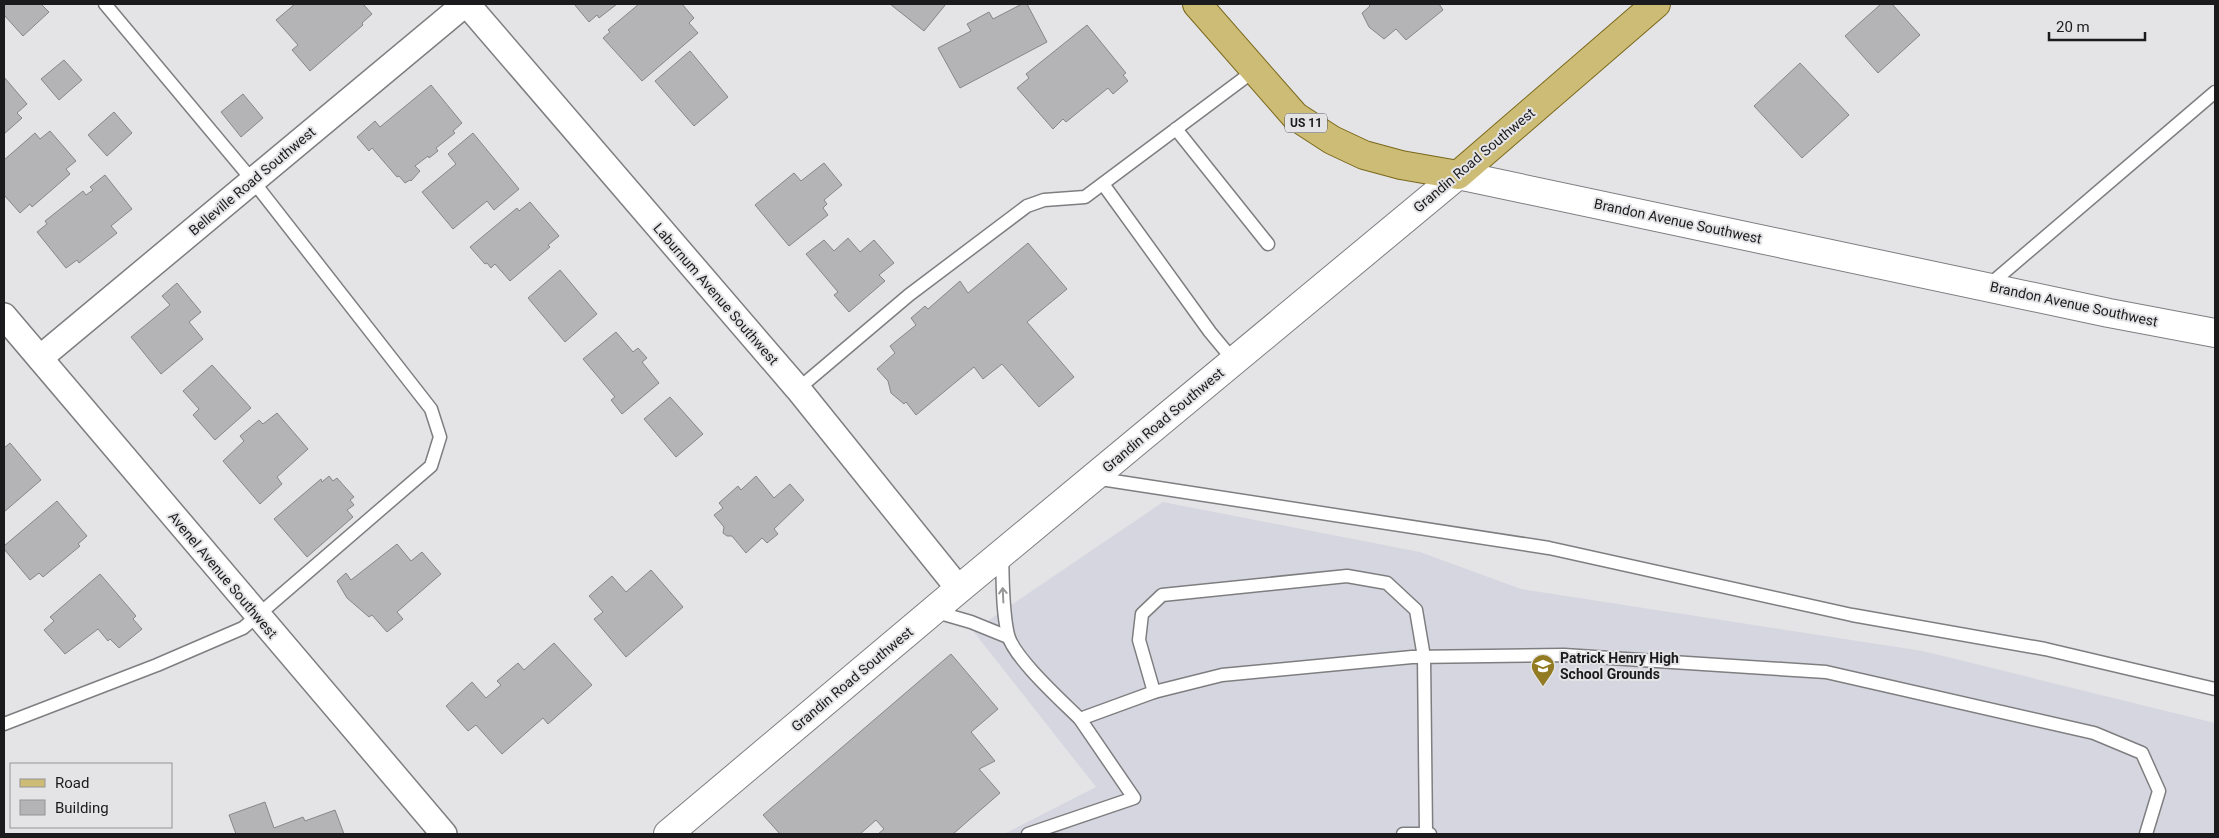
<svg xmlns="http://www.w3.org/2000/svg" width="2219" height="838" viewBox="0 0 2219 838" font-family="Roboto,sans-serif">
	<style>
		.built { fill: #d6d6e0 }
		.building { fill: #b4b4b7; stroke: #87878a }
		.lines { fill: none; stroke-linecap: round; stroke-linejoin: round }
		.lane-casing { stroke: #7e7e81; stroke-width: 15 }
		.street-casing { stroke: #7e7e81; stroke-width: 28 }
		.secondary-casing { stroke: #7e7e81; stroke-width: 30 }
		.primary-casing { stroke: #79671a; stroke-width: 30 }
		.lane { stroke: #fff; stroke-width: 12 }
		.street { stroke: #fff; stroke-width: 25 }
		.secondary { stroke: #fff; stroke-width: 28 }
		.primary { stroke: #cdbc75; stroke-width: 28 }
		.oneway { stroke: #989899 }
		.labels { text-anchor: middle; stroke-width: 4; stroke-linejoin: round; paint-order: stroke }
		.shield { fill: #e4e4e7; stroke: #57575a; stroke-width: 1 }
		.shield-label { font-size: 12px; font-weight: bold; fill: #1b1b1d }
		.street-label { font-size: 14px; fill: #1b1b1d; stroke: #e4e4e7 }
		.poi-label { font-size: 14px; font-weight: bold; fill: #1b1b1d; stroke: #e4e4e7; text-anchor: start }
	</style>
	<rect width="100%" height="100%" fill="#e4e4e7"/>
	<path class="built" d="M 1163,502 L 1420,552 L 1521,589 L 1923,651 L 2215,723 L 2215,834 L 1004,834 L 1096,787 L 973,631 Z"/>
	<g class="building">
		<path d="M 4,4 L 41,4 L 49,12 L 23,36 L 4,15 Z"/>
		<path d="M 295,4 L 363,4 L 372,14 L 362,23 L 363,25 L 310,71 L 292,50 L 298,45 L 276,20 Z"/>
		<path d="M 574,4 L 617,4 L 599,18 L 597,15 L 589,22 Z"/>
		<path d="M 639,4 L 682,4 L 694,18 L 689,23 L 698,33 L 642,81 L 603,38 L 610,32 L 608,30 Z"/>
		<path d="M 890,4 L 946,4 L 924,31 Z"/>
		<path d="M 1022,4 L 1027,4 L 1047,42 L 960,88 L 938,48 L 971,31 L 967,24 L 989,12 L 993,19 Z"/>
		<path d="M 1368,4 L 1439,4 L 1443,10 L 1406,40 L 1396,29 L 1384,39 L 1369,27 L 1362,13 L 1370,6 Z"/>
		<path d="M 1881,4 L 1892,4 L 1920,35 L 1878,73 L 1845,36 Z"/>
		<path d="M 1087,25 L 1126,73 L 1123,75 L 1128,81 L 1113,94 L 1108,88 L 1066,122 L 1063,119 L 1053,129 L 1017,88 L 1029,78 L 1026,74 Z"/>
		<path d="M 690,51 L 728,97 L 694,126 L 655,81 Z"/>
		<path d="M 64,60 L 82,80 L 59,100 L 41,79 Z"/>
		<path d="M 1800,63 L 1849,115 L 1802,158 L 1754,106 Z"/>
		<path d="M 4,77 L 27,104 L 17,113 L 22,118 L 4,134 Z"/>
		<path d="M 431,85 L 462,123 L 453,131 L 455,133 L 436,148 L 438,151 L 429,158 L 428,156 L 415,166 L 420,171 L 411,181 L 410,180 L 405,183 L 399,176 L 397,177 L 372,148 L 369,151 L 357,137 L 375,121 L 380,127 Z"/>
		<path d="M 243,94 L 263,118 L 241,137 L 221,112 Z"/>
		<path d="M 114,112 L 132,133 L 107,156 L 88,135 Z"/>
		<path d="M 50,131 L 76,161 L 66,169 L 70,174 L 32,207 L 30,204 L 20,213 L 4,195 L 4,160 L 35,133 L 40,139 Z"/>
		<path d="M 473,133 L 519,189 L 494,210 L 487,201 L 453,229 L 422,192 L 456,164 L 448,154 Z"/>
		<path d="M 824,163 L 842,185 L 824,200 L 827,204 L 823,208 L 828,215 L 789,246 L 755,205 L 794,173 L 801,181 Z"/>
		<path d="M 105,175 L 132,209 L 111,226 L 117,233 L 79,263 L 77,260 L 66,268 L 37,232 L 47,224 L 45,221 L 83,191 L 86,195 L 93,190 L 90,187 Z"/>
		<path d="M 530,202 L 559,236 L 548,245 L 550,247 L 510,281 L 495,264 L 491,268 L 487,263 L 485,264 L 470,247 L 517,208 L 519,211 Z"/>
		<path d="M 848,238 L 860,252 L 874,240 L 894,263 L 879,275 L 885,281 L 849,312 L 834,295 L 838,292 L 806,254 L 824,240 L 834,251 Z"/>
		<path d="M 1028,243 L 1067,289 L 1027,322 L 1074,377 L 1039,407 L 1002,364 L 983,379 L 974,367 L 916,415 L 906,402 L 904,404 L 891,393 L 888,381 L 877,369 L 895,353 L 890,346 L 916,325 L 911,318 L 925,306 L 928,309 L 960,281 L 968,293 Z"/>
		<path d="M 560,270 L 597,314 L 565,342 L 528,298 Z"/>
		<path d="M 177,283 L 201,312 L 189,322 L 203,339 L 161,374 L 131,337 L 170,305 L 162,296 Z"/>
		<path d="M 616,332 L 633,352 L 638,348 L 647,358 L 642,362 L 659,383 L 622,414 L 611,400 L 615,397 L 583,359 Z"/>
		<path d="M 212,365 L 251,408 L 215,440 L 193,415 L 199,409 L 183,391 Z"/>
		<path d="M 670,397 L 703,434 L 676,457 L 644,419 Z"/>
		<path d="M 277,413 L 308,449 L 277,477 L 282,484 L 260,504 L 223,461 L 244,441 L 240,436 L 259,420 L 263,424 Z"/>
		<path d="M 10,443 L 41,480 L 4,512 L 4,448 Z"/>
		<path d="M 329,476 L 333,481 L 337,478 L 354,497 L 350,500 L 354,505 L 347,510 L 353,517 L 307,557 L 274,519 L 321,479 L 322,482 Z"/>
		<path d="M 756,476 L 774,498 L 790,484 L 804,500 L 774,529 L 778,534 L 767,543 L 762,538 L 746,553 L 732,536 L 727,536 L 723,533 L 724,527 L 714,515 L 723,508 L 719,503 L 738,486 L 741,490 Z"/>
		<path d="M 57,501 L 87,536 L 78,544 L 80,546 L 43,577 L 39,573 L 30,580 L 4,549 L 4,546 Z"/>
		<path d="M 397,544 L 411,561 L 422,552 L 441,574 L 397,612 L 403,619 L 387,632 L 372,615 L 369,617 L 347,598 L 337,581 L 346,573 L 351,580 Z"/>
		<path d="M 651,570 L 683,607 L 626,657 L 594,619 L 603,612 L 589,596 L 612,576 L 626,592 Z"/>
		<path d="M 100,574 L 136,616 L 133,619 L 142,629 L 119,648 L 110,639 L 108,641 L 98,629 L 65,654 L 44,630 L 54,621 L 50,617 Z"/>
		<path d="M 554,643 L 592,685 L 548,724 L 543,718 L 502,754 L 476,725 L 468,731 L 446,706 L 472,682 L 486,698 L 501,685 L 497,681 L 518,663 L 524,670 Z"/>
		<path d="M 951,654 L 998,709 L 971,732 L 995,761 L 979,769 L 1000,793 L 953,834 L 878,834 L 884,829 L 876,820 L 860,834 L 780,834 L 763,815 Z"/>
		<path d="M 265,802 L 274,828 L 303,817 L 305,821 L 335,810 L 344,834 L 236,834 L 229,815 Z"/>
	</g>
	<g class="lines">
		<g class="lane-casing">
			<g id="lane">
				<path d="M 1176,129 L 1268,244"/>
				<path d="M 1103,184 L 1210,332 L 1234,361"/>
				<path d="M 1988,286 L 2215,92"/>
				<path d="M 798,389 L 909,295 L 1027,206 L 1044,200 L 1085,197 L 1255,70"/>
				<path d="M 1094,478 L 1549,548 L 1852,615 L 2045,649 L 2215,689"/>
				<path d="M 1002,555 C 1003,581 1002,609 1008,635 C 1014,658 1062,701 1080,719"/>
				<path d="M 933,611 L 971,622 L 1008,637"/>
				<path d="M 1154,692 L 1139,640 L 1142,614 L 1162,595 L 1347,576 L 1387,583 L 1416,610 L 1424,657 L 1426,834"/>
				<path d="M 4,724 L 157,665 L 243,628 L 431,466 L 440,437 L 431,409 L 253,181 L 105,4"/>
				<path d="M 1028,834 L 1134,798 L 1080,719 L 1154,692 L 1222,675 L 1412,657 L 1564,655 L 1826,672 L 2094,733 L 2142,753 L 2159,791 L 2146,834"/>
				<path d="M 1403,834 L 1430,834"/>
			</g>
		</g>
		<g class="street-casing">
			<g id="street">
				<path d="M 467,4 L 798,389 L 959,589"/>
				<path d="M 4,316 L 444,834"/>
				<path d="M 40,358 L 465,4"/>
			</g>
		</g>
		<g class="secondary-casing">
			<path id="secondary" d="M 668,834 L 959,589 L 1458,175 L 2109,313 L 2215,333"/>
		</g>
		<g class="primary-casing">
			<path id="primary" d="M 1197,4 L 1295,116 L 1332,140 L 1364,155 L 1401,165 L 1458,175 L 1656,4"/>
		</g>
		<use href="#lane" class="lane"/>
		<use href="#street" class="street"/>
		<use href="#secondary" class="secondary"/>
		<use href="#primary" class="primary"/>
	</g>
	<defs><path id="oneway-shaft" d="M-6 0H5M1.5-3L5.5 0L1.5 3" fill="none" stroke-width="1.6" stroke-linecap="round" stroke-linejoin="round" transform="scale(1.25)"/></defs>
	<use class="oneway" href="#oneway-shaft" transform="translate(1003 595) rotate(-93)"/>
	<defs>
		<g id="school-pin" transform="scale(1.25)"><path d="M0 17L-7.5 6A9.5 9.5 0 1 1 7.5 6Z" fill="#927b22" stroke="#e4e4e7"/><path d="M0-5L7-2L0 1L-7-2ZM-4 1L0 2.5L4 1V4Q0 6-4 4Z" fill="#fff"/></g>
	</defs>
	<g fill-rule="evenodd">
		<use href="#school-pin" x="1543" y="666"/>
	</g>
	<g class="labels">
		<rect class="shield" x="1285" y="113.5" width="42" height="19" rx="4"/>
		<g class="shield-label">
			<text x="1306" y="127">US 11</text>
		</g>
		<g class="street-label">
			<text transform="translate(1474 160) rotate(-40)" y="5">Grandin Road Southwest</text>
			<text transform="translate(252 181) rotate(-40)" y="5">Belleville Road Southwest</text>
			<text transform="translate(1678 221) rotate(12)" y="5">Brandon Avenue Southwest</text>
			<text transform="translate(716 294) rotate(49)" y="5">Laburnum Avenue Southwest</text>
			<text transform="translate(2074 304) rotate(12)" y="5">Brandon Avenue Southwest</text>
			<text transform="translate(1163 420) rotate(-40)" y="5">Grandin Road Southwest</text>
			<text transform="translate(223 575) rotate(50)" y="5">Avenel Avenue Southwest</text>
			<text transform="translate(852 679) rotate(-40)" y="5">Grandin Road Southwest</text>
		</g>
		<g class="poi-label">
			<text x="1560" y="663">Patrick Henry High<tspan x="1560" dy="16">School Grounds</tspan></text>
		</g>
	</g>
	<rect width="2219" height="838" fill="none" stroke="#1b1b1d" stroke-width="10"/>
	<rect x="10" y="763" width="162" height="65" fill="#e4e4e7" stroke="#949496"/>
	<rect x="20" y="779" width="25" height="8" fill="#cdbc75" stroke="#949496"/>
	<text x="55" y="788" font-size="15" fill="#1b1b1d">Road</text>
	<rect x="20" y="800" width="25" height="15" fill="#b4b4b7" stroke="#949496"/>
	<text x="55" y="813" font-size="15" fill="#1b1b1d">Building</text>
	<path d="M2049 32v8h96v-8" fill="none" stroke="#1b1b1d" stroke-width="2.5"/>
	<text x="2056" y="32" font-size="15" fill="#1b1b1d" stroke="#e4e4e7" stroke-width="4" paint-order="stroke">20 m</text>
</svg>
